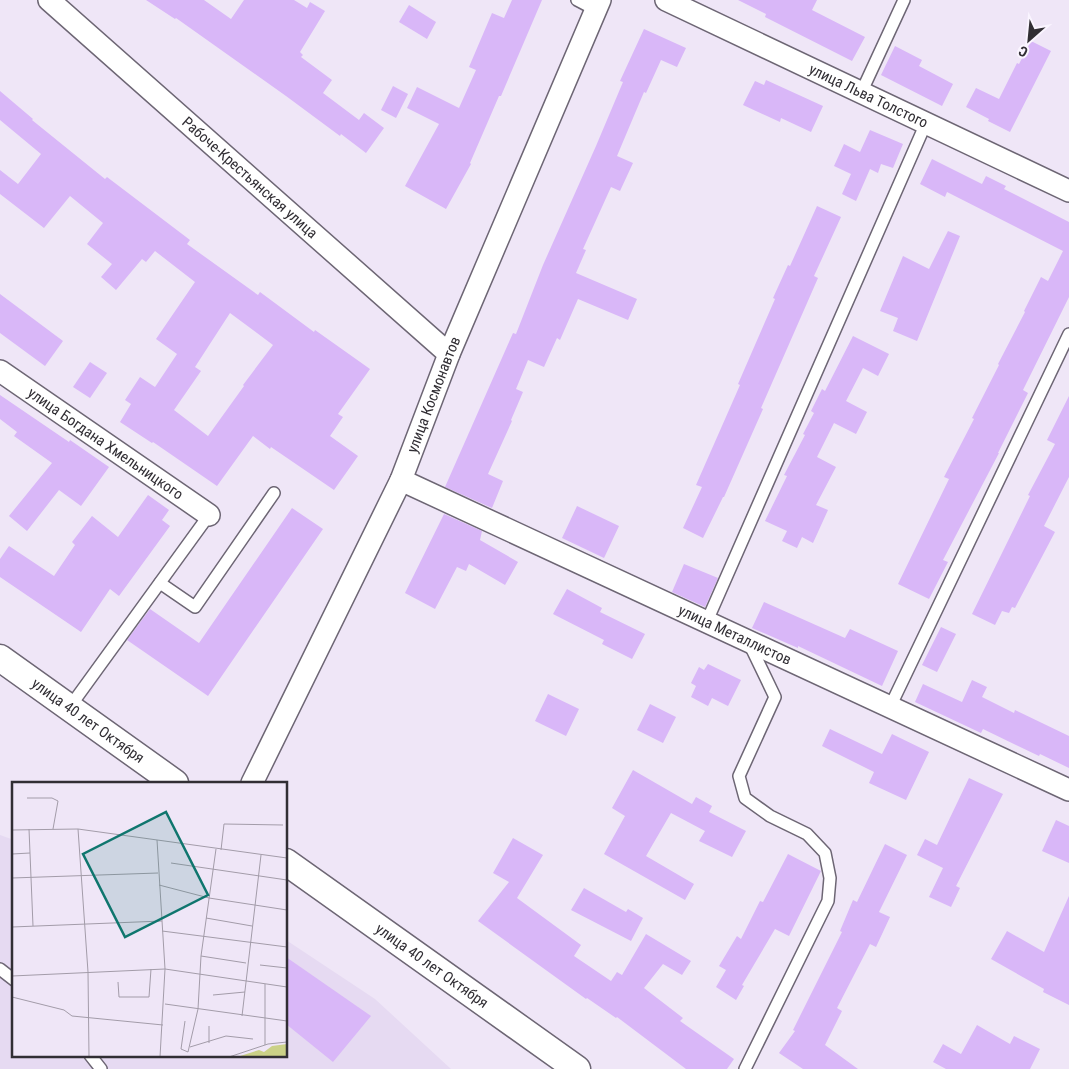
<svg xmlns="http://www.w3.org/2000/svg" width="1069" height="1069" viewBox="0 0 1069 1069" font-family="'Roboto Condensed',sans-serif">
	<style>
		.built { fill: #e6daf2 }
		.building { fill: #d9b7f8; fill-rule: evenodd }
		.lines { fill: none; stroke-linecap: round; stroke-linejoin: round }
		.service-casing { stroke: #6d6674; stroke-width: 14 }
		.minor-casing { stroke: #6d6674; stroke-width: 24 }
		.tertiary-casing { stroke: #6d6674; stroke-width: 29 }
		.service { stroke: #fff; stroke-width: 11 }
		.minor { stroke: #fff; stroke-width: 21 }
		.tertiary { stroke: #fff; stroke-width: 26 }
		.labels { text-anchor: middle; stroke-width: 5; stroke-linejoin: round; paint-order: stroke }
		.street-label { font-size: 15px; fill: #312e34; stroke: #faf5ff }
		.inset-road { fill: none; stroke: #a39ca9; stroke-width: 1 }
		.view { fill: #0f766e; fill-opacity: 0.15; stroke: #0f766e; stroke-width: 2.5 }
		.inset-edge { fill: none; stroke: #312e34; stroke-width: 2.5 }
	</style>
	<rect width="100%" height="100%" fill="#efe6f7"/>
	<path class="built" d="M 0,835 L 14,840 L 14,1055 L 286,1055 L 286,940 L 375,999 L 451,1069 L 0,1069 Z"/>
	<g class="building">
		<path d="M 146,0 L 204,0 L 231,19 L 244,0 L 294,0 L 307,8 L 310,2 L 325,11 L 300,52 L 303,55 L 301,57 L 332,80 L 323,93 L 359,120 L 364,113 L 384,128 L 366,153 L 341,134 L 340,136 L 286,96 L 176,18 L 175,19 Z"/>
		<path d="M 512,0 L 542,0 L 501,96 L 499,96 L 470,163 L 471,164 L 446,209 L 405,186 L 439,124 L 407,108 L 417,87 L 459,108 L 476,70 L 469,67 L 492,13 L 504,18 Z"/>
		<path d="M 738,0 L 817,0 L 812,10 L 865,37 L 852,61 L 765,17 L 766,14 Z"/>
		<path d="M 409,5 L 436,22 L 427,39 L 399,22 Z"/>
		<path d="M 644,29 L 686,48 L 677,67 L 661,60 L 646,93 L 644,92 L 617,156 L 633,163 L 620,191 L 611,187 L 583,249 L 586,250 L 576,273 L 637,299 L 628,320 L 578,299 L 560,340 L 557,338 L 544,367 L 528,360 L 516,389 L 523,392 L 511,420 L 512,421 L 488,474 L 503,481 L 492,508 L 445,487 L 513,333 L 516,334 L 543,265 L 596,146 L 623,82 L 620,81 Z"/>
		<path d="M 1031,41 L 1051,51 L 1010,132 L 988,121 L 989,119 L 966,107 L 976,88 L 999,99 L 1017,63 L 1019,64 Z"/>
		<path d="M 895,46 L 922,60 L 919,66 L 953,84 L 942,106 L 881,75 Z"/>
		<path d="M 766,80 L 823,106 L 811,132 L 781,118 L 780,122 L 743,105 L 755,81 L 764,85 Z"/>
		<path d="M 393,86 L 408,94 L 396,118 L 381,110 Z"/>
		<path d="M 0,91 L 33,119 L 32,120 L 105,179 L 107,177 L 190,240 L 187,244 L 258,295 L 260,292 L 314,332 L 315,330 L 370,369 L 338,414 L 343,417 L 330,436 L 358,456 L 334,490 L 271,447 L 270,449 L 253,436 L 217,486 L 153,442 L 152,443 L 120,422 L 131,404 L 125,400 L 140,377 L 155,387 L 177,354 L 156,339 L 195,282 L 155,251 L 146,262 L 142,259 L 116,290 L 101,277 L 112,264 L 87,244 L 103,223 L 70,196 L 44,228 L 0,194 L 0,170 L 18,184 L 41,154 L 0,120 ZM 230,313 L 273,345 L 243,385 L 244,386 L 208,436 L 174,410 L 201,371 L 195,367 Z"/>
		<path d="M 870,130 L 903,144 L 893,168 L 881,164 L 878,173 L 870,169 L 856,201 L 842,194 L 851,174 L 834,166 L 844,144 L 860,152 Z"/>
		<path d="M 932,159 L 982,184 L 986,176 L 1006,186 L 1004,189 L 1069,222 L 1069,297 L 1023,390 L 1028,393 L 998,453 L 999,453 L 943,560 L 948,562 L 929,599 L 898,584 L 949,479 L 944,477 L 974,419 L 972,418 L 999,365 L 998,364 L 1025,312 L 1024,311 L 1041,277 L 1048,281 L 1063,251 L 947,192 L 945,197 L 920,184 Z"/>
		<path d="M 817,206 L 841,217 L 814,276 L 818,278 L 761,408 L 763,409 L 724,497 L 723,497 L 703,538 L 683,528 L 702,487 L 696,485 L 740,385 L 738,384 L 775,299 L 773,298 L 788,265 L 790,266 Z"/>
		<path d="M 948,231 L 960,236 L 917,341 L 893,331 L 898,318 L 880,311 L 903,256 L 929,269 Z"/>
		<path d="M 0,294 L 63,341 L 45,366 L 0,333 Z"/>
		<path d="M 853,336 L 889,354 L 878,376 L 863,368 L 846,401 L 867,412 L 856,434 L 834,423 L 817,457 L 836,467 L 816,505 L 828,510 L 813,543 L 802,537 L 797,548 L 782,541 L 787,531 L 765,521 L 787,476 L 784,475 L 805,435 L 803,434 L 814,413 L 811,411 L 822,389 L 825,391 Z"/>
		<path d="M 90,362 L 107,373 L 90,398 L 73,387 Z"/>
		<path d="M 0,395 L 69,442 L 70,440 L 109,467 L 81,506 L 59,490 L 27,531 L 9,516 L 52,463 L 14,436 L 17,432 L 0,419 Z"/>
		<path d="M 1069,396 L 1069,477 L 1044,526 L 1055,532 L 1015,608 L 1012,607 L 1009,613 L 1002,611 L 995,625 L 972,614 L 1030,496 L 1028,495 L 1055,444 L 1047,440 Z"/>
		<path d="M 148,495 L 169,510 L 162,520 L 170,526 L 119,596 L 110,589 L 81,632 L 0,577 L 0,559 L 9,546 L 54,576 L 75,545 L 72,542 L 92,516 L 118,537 Z"/>
		<path d="M 577,506 L 619,526 L 604,558 L 562,538 Z"/>
		<path d="M 292,508 L 323,529 L 208,696 L 127,640 L 150,609 L 199,643 Z"/>
		<path d="M 444,514 L 482,531 L 480,540 L 518,562 L 505,585 L 469,564 L 466,571 L 457,567 L 435,609 L 405,593 Z"/>
		<path d="M 684,564 L 718,578 L 705,607 L 672,592 Z"/>
		<path d="M 567,589 L 602,608 L 600,612 L 645,634 L 632,659 L 602,644 L 604,640 L 553,614 Z"/>
		<path d="M 764,602 L 845,638 L 850,629 L 898,651 L 882,686 L 798,646 L 798,648 L 752,628 Z"/>
		<path d="M 941,627 L 956,634 L 937,672 L 922,665 Z"/>
		<path d="M 708,664 L 741,680 L 728,706 L 712,698 L 708,706 L 691,697 L 696,686 L 691,683 L 699,667 L 704,670 Z"/>
		<path d="M 972,680 L 987,687 L 982,697 L 1014,713 L 1015,710 L 1069,736 L 1069,768 L 1040,754 L 1039,756 L 983,729 L 981,733 L 915,702 L 923,684 L 962,702 Z"/>
		<path d="M 548,694 L 579,709 L 566,736 L 535,721 Z"/>
		<path d="M 650,704 L 676,717 L 663,743 L 637,730 Z"/>
		<path d="M 830,729 L 882,754 L 892,734 L 929,752 L 906,800 L 869,783 L 874,772 L 822,746 Z"/>
		<path d="M 633,770 L 692,804 L 696,797 L 712,806 L 709,812 L 746,831 L 732,857 L 699,841 L 705,831 L 671,813 L 646,856 L 694,884 L 685,900 L 604,854 L 625,816 L 612,808 Z"/>
		<path d="M 969,778 L 1003,794 L 956,886 L 960,888 L 951,907 L 929,897 L 943,868 L 917,855 L 925,839 L 937,845 Z"/>
		<path d="M 1056,820 L 1069,826 L 1069,863 L 1042,851 Z"/>
		<path d="M 513,838 L 543,855 L 517,898 L 581,945 L 574,956 L 611,981 L 617,972 L 622,975 L 646,934 L 691,961 L 682,975 L 663,964 L 644,988 L 683,1018 L 680,1021 L 734,1059 L 727,1069 L 686,1069 L 617,1017 L 616,1018 L 587,998 L 586,999 L 478,921 L 509,882 L 493,873 Z"/>
		<path d="M 885,844 L 907,855 L 879,912 L 890,917 L 876,947 L 870,944 L 837,1008 L 842,1011 L 825,1045 L 858,1069 L 803,1069 L 779,1053 L 795,1031 L 793,1030 L 842,932 L 840,931 L 853,900 L 857,902 Z"/>
		<path d="M 788,854 L 821,871 L 789,936 L 775,929 L 742,985 L 744,986 L 736,1000 L 716,987 L 726,970 L 719,966 L 737,936 L 741,939 L 760,901 L 763,902 Z"/>
		<path d="M 584,888 L 626,912 L 628,909 L 643,918 L 631,941 L 571,910 Z"/>
		<path d="M 1069,896 L 1069,1005 L 1043,992 L 1044,989 L 991,959 L 1007,931 L 1044,952 Z"/>
		<path d="M 286,957 L 371,1016 L 333,1062 L 286,1024 Z"/>
		<path d="M 977,1025 L 1010,1044 L 1014,1036 L 1040,1049 L 1030,1069 L 946,1069 L 933,1062 L 943,1044 L 961,1054 Z"/>
	</g>
	<g class="lines">
		<g class="service-casing">
			<g id="service">
				<path d="M 577,0 L 596,10"/>
				<path d="M 861,93 L 904,0"/>
				<path d="M 160,583 L 195,607 L 274,493"/>
				<path d="M 707,621 L 926,123"/>
				<path d="M 890,707 L 1069,334"/>
				<path d="M 69,708 L 209,515"/>
				<path d="M 0,969 L 14,980"/>
				<path d="M 90,1055 L 101,1069"/>
				<path d="M 745,1069 L 828,901 L 830,878 L 825,853 L 807,834 L 770,816 L 745,798 L 739,776 L 775,697 L 749,643"/>
			</g>
		</g>
		<g class="minor-casing">
			<g id="minor">
				<path id="s1" d="M 49,0 L 449,354"/>
				<path id="s2" d="M 666,0 L 1069,191"/>
				<path id="s3" d="M 0,371 L 209,515"/>
				<path id="s4" d="M 401,480 L 1069,790"/>
				<path id="s5" d="M 252,783 L 401,480 L 449,354 L 600,0"/>
			</g>
		</g>
		<g class="tertiary-casing">
			<g id="tertiary">
				<path id="s6" d="M 0,658 L 175,783"/>
				<path id="s7" d="M 286,862 L 577,1069"/>
			</g>
		</g>
		<use href="#service" class="service"/>
		<use href="#minor" class="minor"/>
		<use href="#tertiary" class="tertiary"/>
	</g>
	<g class="labels">
		<g class="street-label">
			<text dy="5" stroke="none"><textPath href="#s2" startOffset="224">улица Льва Толстого</textPath></text>
			<text dy="5" stroke="none"><textPath href="#s1" startOffset="268">Рабоче-Крестьянская улица</textPath></text>
			<text dy="5" stroke="none"><textPath href="#s5" startOffset="429">улица Космонавтов</textPath></text>
			<text dy="5" stroke="none"><textPath href="#s3" startOffset="128">улица Богдана Хмельницкого</textPath></text>
			<text dy="5" stroke="none"><textPath href="#s4" startOffset="368">улица Металлистов</textPath></text>
			<text dy="5" stroke="none"><textPath href="#s6" startOffset="108">улица 40 лет Октября</textPath></text>
			<text dy="5" stroke="none"><textPath href="#s7" startOffset="179">улица 40 лет Октября</textPath></text>
		</g>
	</g>
	<g transform="translate(12 782)">
		<rect width="275" height="275" fill="#efe6f7"/>
		<path d="M 275,262 L 275,275 L 225,275 L 247,268 L 252,270 L 260,264 Z" fill="#cbd187"/>
		<path class="inset-road" d="M 15,16 L 40,16 L 46,19 L 41,47M 17,47 L 21,144M 66,47 L 76,190 L 77,275M 0,48 L 66,47 L 275,76M 145,58 L 153,187 L 148,275M 209,68 L 212,42 L 271,43M 0,72 L 18,71M 159,81 L 275,98M 0,96 L 146,91M 147,103 L 197,116 L 275,128M 194,136 L 240,144M 0,145 L 150,139M 150,149 L 275,165M 189,174 L 234,181M 248,183 L 275,186M 0,194 L 153,187 L 275,205M 106,200 L 107,215 L 137,215 L 139,187M 253,202 L 253,263M 201,213 L 233,210M 0,215 L 52,228 L 60,234 L 151,243M 153,222 L 275,239M 230,234 L 249,73M 173,239 L 169,267 L 176,270M 197,261 L 197,244M 178,265 L 214,254 L 241,257M 176,270 L 186,227 L 189,174 L 204,67M 217,275 L 256,262 L 275,260"/>
		<path class="view" d="M 154,30 L 196,113 L 113,155 L 71,72 Z"/>
		<rect width="275" height="275" class="inset-edge"/>
	</g>
	<g transform="translate(1029 40) rotate(207)" stroke="#faf5ff" stroke-width="4" paint-order="stroke">
	<path d="M0-4L9 19L0 12L-9 19Z" fill="#312e34"/>
	<text y="-8" font-size="14" font-weight="bold" text-anchor="middle" fill="#312e34">С</text>
	</g>
</svg>
